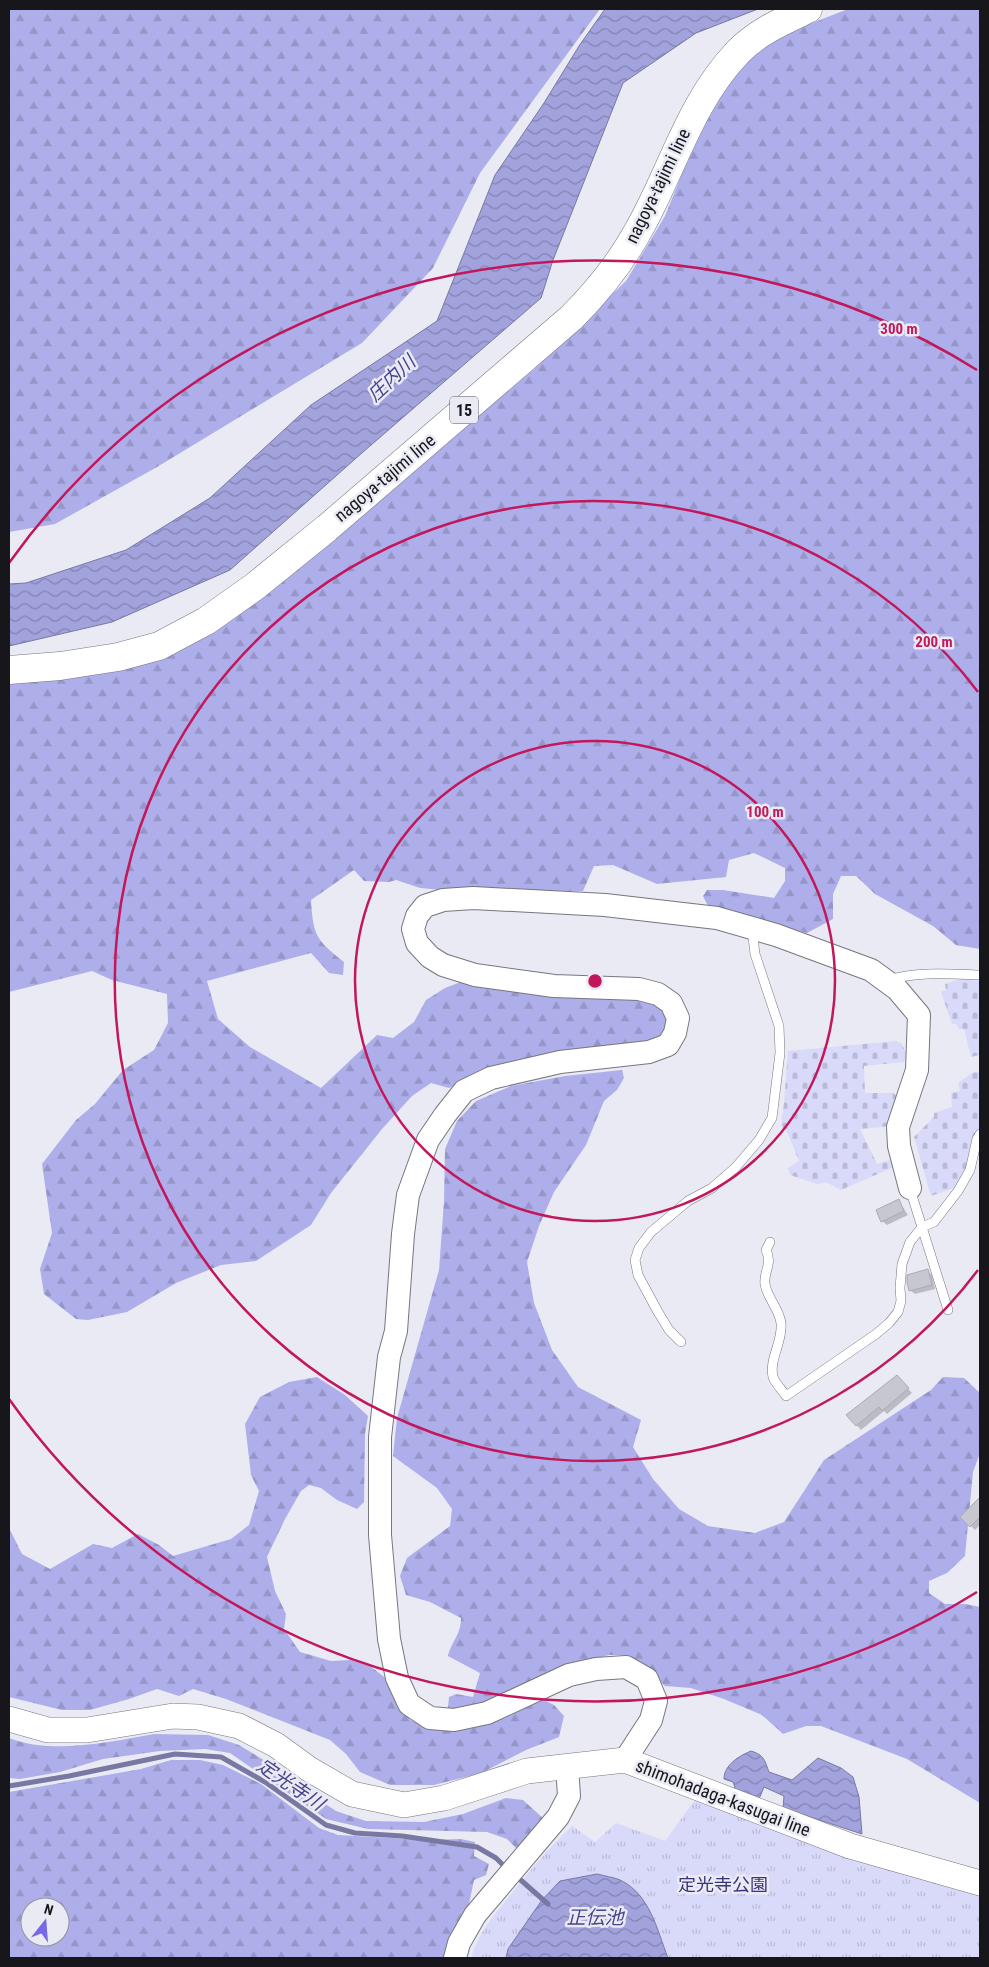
<svg xmlns="http://www.w3.org/2000/svg" width="989" height="1967" viewBox="0 0 989 1967" font-family="'Roboto Condensed','Noto Sans JP',sans-serif">
	<style>
		.forest { fill: url(#forest-firs); fill-rule: evenodd }
		.cemetery { fill: url(#cemetery-stones) }
		.park { fill: url(#park-tufts) }
		.water { fill: url(#water-waves); stroke: #7878a3 }
		.shadow { fill: #0003 }
		.lines { fill: none; stroke-linecap: round; stroke-linejoin: round }
		.stream { stroke: #7878a3; stroke-width: 5 }
		.building { fill: #c6c7d1; stroke: #aaaab4 }
		.service-casing { stroke: #76767f; stroke-width: 10 }
		.tertiary-casing { stroke: #76767f; stroke-width: 24 }
		.secondary-casing { stroke: #76767f; stroke-width: 26 }
		.primary-casing { stroke: #76767f; stroke-width: 29 }
		.service { stroke: #fff; stroke-width: 9 }
		.tertiary { stroke: #fff; stroke-width: 22 }
		.secondary { stroke: #fff; stroke-width: 25 }
		.primary { stroke: #fff; stroke-width: 28 }
		.ring { fill: none; stroke: #c2185b; stroke-width: 2.5 }
		.labels { text-anchor: middle; stroke-width: 5; stroke-linejoin: round; paint-order: stroke }
		.shield { fill: #e9eaf4; stroke: #56565c; stroke-width: 1 }
		.shield-label { font-size: 16px; font-weight: bold; fill: #17171b }
		.street-label { font-size: 18px; fill: #17171b; stroke: #e9eaf4 }
		.park-label { font-size: 18px; fill: #3c347a; stroke: #e9eaf4 }
		.water-label { font-size: 19px; font-style: italic; fill: #49438a; stroke: #e9eaf4 }
		.centre { fill: #c2185b; stroke: #e9eaf4; stroke-width: 2.5 }
		.ring-label { font-size: 15px; text-anchor: middle; font-weight: bold; fill: #c2185b; stroke: #e9eaf4; stroke-width: 5; stroke-linejoin: round; paint-order: stroke }
	</style>
	<defs>
		<pattern id="forest-firs" width="22" height="20" patternUnits="userSpaceOnUse" patternTransform="scale(1.25)"><rect width="22" height="20" fill="#aeaeea"/><path d="M5 1l3.5 6h-7zM16 11l3.5 6h-7z" fill="#9595c8"/></pattern>
		<pattern id="cemetery-stones" width="16" height="16" patternUnits="userSpaceOnUse" patternTransform="scale(1.25)"><rect width="16" height="16" fill="#d9d9fa"/><path d="M2 7V4a2 2 0 0 1 4 0v3zM10 15v-3a2 2 0 0 1 4 0v3z" fill="#babad6"/></pattern>
		<pattern id="park-tufts" width="24" height="20" patternUnits="userSpaceOnUse" patternTransform="scale(1.25)"><rect width="24" height="20" fill="#d9d9fa"/><path d="M3 7l-1-3M5 7V3M7 7l1-3M15 17l-1-3M17 17v-4M19 17l1-3" fill="none" stroke="#babad6"/></pattern>
		<pattern id="water-waves" width="16" height="10" patternUnits="userSpaceOnUse" patternTransform="scale(1.25)"><rect width="16" height="10" fill="#a2a2dd"/><path d="M0 5q4-4 8 0t8 0" fill="none" stroke="#8383b2"/></pattern>
	</defs>
	<rect width="100%" height="100%" fill="#e9eaf4"/>
	<g class="forest">
		<path d="M 9,9 L 600,9 L 480,173 L 433,268 L 362,343 L 157,467 L 55,524 L 9,532 Z"/>
		<path d="M 848,9 L 980,9 L 980,949 L 956,945 L 933,926 L 875,894 L 856,876 L 841,876 L 833,894 L 833,919 L 807,933 L 708,906 L 703,896 L 707,890 L 723,890 L 774,898 L 785,881 L 785,868 L 754,853 L 729,860 L 726,877 L 657,884 L 613,865 L 594,866 L 583,891 L 442,890 L 420,888 L 396,880 L 389,882 L 364,881 L 354,870 L 311,900 C 313,935 316,940 344,962 L 343,975 L 329,973 L 311,953 L 207,981 L 218,1019 L 250,1047 L 321,1088 L 377,1035 L 393,1038 L 414,1022 L 426,1000 L 445,988 L 466,980 L 637,995 L 658,1003 L 669,1019 L 665,1032 L 657,1040 L 491,1070 L 449,1088 L 431,1083 L 412,1096 L 382,1129 L 331,1193 L 311,1225 L 256,1261 L 221,1265 L 176,1283 L 127,1312 L 88,1320 L 76,1319 L 44,1294 L 40,1269 L 52,1233 L 42,1164 L 76,1120 L 95,1104 L 123,1070 L 154,1050 L 168,1023 L 167,994 L 112,980 L 92,971 L 9,992 L 9,676 L 148,663 L 235,615 L 533,370 L 626,281 L 665,216 L 703,122 L 733,70 L 779,36 Z"/>
		<path d="M 622,1070 L 624,1078 L 617,1090 L 604,1101 L 586,1145 L 554,1192 L 539,1226 L 527,1262 L 534,1303 L 552,1350 L 578,1387 L 641,1420 L 633,1447 L 653,1479 L 679,1509 L 708,1526 L 755,1533 L 784,1522 L 824,1460 L 931,1390 L 943,1377 L 964,1378 L 980,1393 L 980,1453 L 973,1472 L 965,1556 L 947,1573 L 929,1581 L 929,1593 L 945,1604 L 965,1604 L 980,1607 L 980,1803 L 907,1759 L 821,1726 L 806,1726 L 783,1734 L 762,1715 L 724,1699 L 691,1688 L 665,1686 L 651,1674 L 641,1662 L 624,1655 L 609,1655 L 586,1661 L 462,1713 L 448,1708 L 449,1697 L 456,1694 L 473,1697 L 480,1673 L 448,1656 C 452,1640 461,1635 461,1618 L 430,1602 L 406,1595 L 400,1576 L 407,1558 L 450,1526 L 452,1509 L 437,1488 L 393,1456 L 397,1418 L 439,1270 L 444,1201 L 445,1149 L 457,1121 L 476,1101 L 511,1086 L 565,1076 Z"/>
		<path d="M 317,1377 L 345,1395 L 368,1416 L 365,1434 L 364,1502 L 357,1509 L 337,1500 L 321,1488 L 309,1485 L 301,1491 L 285,1519 L 267,1557 L 275,1591 L 286,1614 L 284,1629 L 300,1652 L 331,1661 L 350,1660 L 370,1666 L 392,1683 L 398,1702 L 410,1720 L 440,1730 L 469,1729 L 542,1699 L 554,1705 L 564,1716 L 559,1737 L 526,1750 L 481,1773 L 434,1785 L 390,1785 L 360,1772 L 346,1754 L 330,1740 L 226,1699 L 193,1689 L 179,1696 L 157,1689 L 129,1699 L 90,1710 L 62,1710 L 9,1697 L 9,1528 L 22,1554 L 50,1569 L 93,1544 L 112,1548 L 138,1534 L 159,1545 L 173,1556 L 231,1539 L 249,1525 L 259,1491 L 251,1475 L 245,1424 L 260,1397 L 289,1382 Z"/>
		<path d="M 154,1734 L 208,1735 L 239,1745 L 262,1759 L 304,1790 L 336,1811 L 366,1821 L 424,1822 L 463,1814 L 506,1798 L 523,1800 L 545,1820 L 518,1850 L 507,1839 L 487,1832 L 368,1829 L 326,1819 L 230,1753 L 205,1749 L 160,1751 L 103,1759 L 60,1772 L 20,1779 L 9,1778 L 9,1738 C 51,1755 110,1742 154,1734 Z"/>
		<path d="M 171,1760 L 200,1760 L 223,1765 L 261,1784 L 319,1828 L 338,1835 L 427,1840 L 461,1839 L 475,1842 L 474,1856 L 489,1864 L 486,1875 L 474,1880 L 469,1904 L 470,1912 L 447,1958 L 9,1958 L 9,1792 L 141,1769 ZM 30,1907 L 60,1907 L 60,1937 L 30,1937 Z"/>
	</g>
	<g class="cemetery">
		<path d="M 967,977 L 980,978 L 980,1055 L 971,1057 L 964,1029 L 959,1029 L 956,1024 L 952,1024 L 941,992 L 946,990 L 945,984 Z"/>
		<path d="M 896,1041 L 901,1043 L 907,1054 L 904,1062 L 864,1066 L 865,1093 L 893,1093 L 901,1099 C 888,1133 893,1125 860,1129 L 877,1164 L 890,1160 L 894,1167 L 841,1190 L 826,1182 L 817,1184 L 790,1175 L 788,1168 L 799,1161 L 788,1134 L 781,1125 L 784,1103 L 788,1051 Z"/>
		<path d="M 980,1071 L 980,1127 L 974,1138 L 966,1169 L 954,1188 L 931,1196 L 914,1137 L 934,1117 L 934,1113 L 952,1107 L 951,1093 L 960,1091 L 958,1083 L 972,1073 Z"/>
	</g>
	<path class="park" d="M 697,1797 L 980,1891 L 980,1958 L 471,1958 C 479,1931 495,1914 512,1893 C 532,1868 549,1848 572,1826 L 595,1842 L 616,1823 L 665,1841 Z"/>
	<g class="water">
		<path d="M 605,9 L 758,9 L 696,33 L 623,83 L 553,260 L 541,298 L 363,452 L 230,570 L 112,622 L 9,646 L 9,584 L 26,583 L 126,550 L 210,498 L 311,405 L 437,321 L 495,175 L 544,103 L 579,46 Z"/>
		<path d="M 751,1751 C 765,1755 765,1762 769,1772 L 792,1780 L 818,1758 L 841,1768 L 853,1777 L 859,1797 L 862,1834 L 783,1808 L 784,1796 L 764,1787 L 759,1799 L 733,1789 L 735,1787 L 733,1782 L 724,1779 C 724,1765 739,1756 751,1751 Z"/>
		<path d="M 597,1874 C 604,1876 613,1877 620,1880 C 650,1894 657,1930 668,1958 L 506,1958 L 508,1949 L 542,1900 L 560,1881 Z"/>
	</g>
	<g class="shadow">
		<path d="M 898,1200 L 908,1215 L 887,1225 L 882,1221 Z"/>
		<path d="M 927,1271 L 932,1275 L 935,1289 L 915,1294 L 910,1290 Z"/>
		<path d="M 901,1381 L 912,1393 L 887,1414 L 884,1411 L 861,1430 L 848,1415 Z"/>
		<path d="M 975,1504 L 980,1509 L 980,1525 L 975,1530 L 962,1517 Z"/>
	</g>
	<g class="lines">
		<g class="stream">
			<path d="M 9,1786 L 69,1776 L 175,1754 L 221,1757 L 265,1782 L 326,1825 L 355,1833 L 402,1836 L 477,1847 L 496,1858 L 506,1868"/>
			<path d="M 515,1875 L 548,1904"/>
		</g>
	</g>
	<g class="building">
		<path d="M 899,1199 L 904,1211 L 881,1222 L 876,1210 Z"/>
		<path d="M 928,1269 L 932,1285 L 909,1291 L 907,1282 L 907,1275 Z"/>
		<path d="M 897,1375 L 909,1388 L 882,1411 L 879,1407 L 856,1426 L 846,1415 Z"/>
		<path d="M 980,1497 L 980,1517 L 970,1527 L 960,1517 Z"/>
	</g>
	<g class="lines">
		<g class="service-casing">
			<g id="service">
				<path d="M 888,980 C 917,971 951,974 980,975"/>
				<path d="M 910,1189 L 948,1310"/>
				<path d="M 770,1242 L 766,1250 C 773,1265 763,1272 765,1284 C 767,1298 779,1308 781,1323 C 783,1342 769,1358 773,1377 C 775,1383 783,1391 786,1396 L 876,1334 L 889,1323 L 898,1312 L 901,1301 L 900,1288 L 902,1264 L 910,1242 L 922,1227 L 934,1222 L 958,1191 L 970,1170 L 977,1139 L 980,1134"/>
				<path d="M 681,1342 L 669,1330 L 658,1312 L 638,1275 L 635,1260 L 639,1248 L 651,1232 L 688,1201 L 712,1188 L 736,1167 L 759,1140 L 772,1118 L 780,1053 L 779,1026 L 755,954 L 752,929"/>
			</g>
		</g>
		<g class="tertiary-casing">
			<g id="tertiary">
				<path d="M 625,1760 L 651,1720 L 656,1701 L 647,1679 L 626,1667 L 596,1669 L 569,1675 L 487,1713 L 454,1720 L 430,1718 L 409,1704 L 397,1678 L 389,1639 L 380,1535 L 380,1437 L 389,1357 L 396,1331 L 403,1234 L 408,1195 L 428,1140 L 445,1115 L 464,1091 L 491,1078 L 560,1062 L 649,1052 L 668,1045 L 675,1033 L 678,1018 L 671,1003 L 658,994 L 639,989 L 554,986 L 475,975 L 443,965 L 430,957 L 417,943 L 413,929 L 417,916 L 425,906 L 443,900 L 473,898 L 605,905 L 717,918 L 776,935 L 871,970 L 897,989 L 919,1015 L 917,1070 L 898,1127 L 899,1146 L 910,1188"/>
				<path d="M 455,1958 L 459,1943 L 475,1915 L 558,1817 L 569,1796 L 567,1766"/>
			</g>
		</g>
		<g class="secondary-casing">
			<path id="secondary" d="M 9,1719 L 48,1730 L 87,1730 L 173,1716 L 198,1717 L 239,1726 L 276,1745 L 309,1769 L 352,1794 L 404,1805 L 444,1798 L 527,1771 L 625,1760 L 850,1846 L 980,1883"/>
		</g>
		<g class="primary-casing">
			<path id="primary" d="M 9,670 L 60,666 L 118,657 L 159,646 L 206,621 L 254,587 L 327,528 L 571,318 C 597,292 620,264 638,231 C 672,172 689,103 738,52 C 757,32 783,21 808,9"/>
		</g>
		<use href="#service" class="service"/>
		<use href="#tertiary" class="tertiary"/>
		<use href="#secondary" class="secondary"/>
		<use href="#primary" class="primary"/>
	</g>
	<g class="ring">
		<circle cx="595" cy="981" r="240"/>
		<path d="M978 1270A480 480 0 1 1 978 692"/>
		<path d="M977 1592A720 720 0 0 1 9 1399M9 563A720 720 0 0 1 977 370"/>
	</g>
	<g class="labels">
		<rect class="shield" x="450" y="396.5" width="28" height="27" rx="4"/>
		<g class="shield-label">
			<text x="464" y="416">15</text>
		</g>
		<g class="street-label">
			<text transform="translate(658 186) rotate(-64)" y="6">nagoya-tajimi line</text>
			<text transform="translate(385 478) rotate(-40)" y="6">nagoya-tajimi line</text>
			<text transform="translate(723 1798) rotate(21)" y="6">shimohadaga-kasugai line</text>
		</g>
		<g class="park-label">
			<text x="723" y="1891">定光寺公園</text>
		</g>
		<g class="water-label">
			<text transform="translate(391 378) rotate(-43)" y="7">庄内川</text>
			<text transform="translate(291 1784) rotate(34)" y="7">定光寺川</text>
			<text x="595" y="1924">正伝池</text>
		</g>
	</g>
	<circle cx="595" cy="981" r="8" class="centre"/>
	<g class="ring-label">
		<text x="899" y="334">300 m</text>
		<text x="934" y="647">200 m</text>
		<text x="765" y="817">100 m</text>
	</g>
	<rect width="989" height="1967" fill="none" stroke="#17171b" stroke-width="20"/>
	<g transform="translate(45 1922) rotate(17)"><circle r="24" fill="#e9eaf4" stroke="#95969d"/>
	<path d="M0-4L9 19L0 12L-9 19Z" fill="#7769e5"/>
	<text y="-8" font-size="14" font-weight="bold" text-anchor="middle" fill="#17171b">N</text>
	</g>
</svg>
